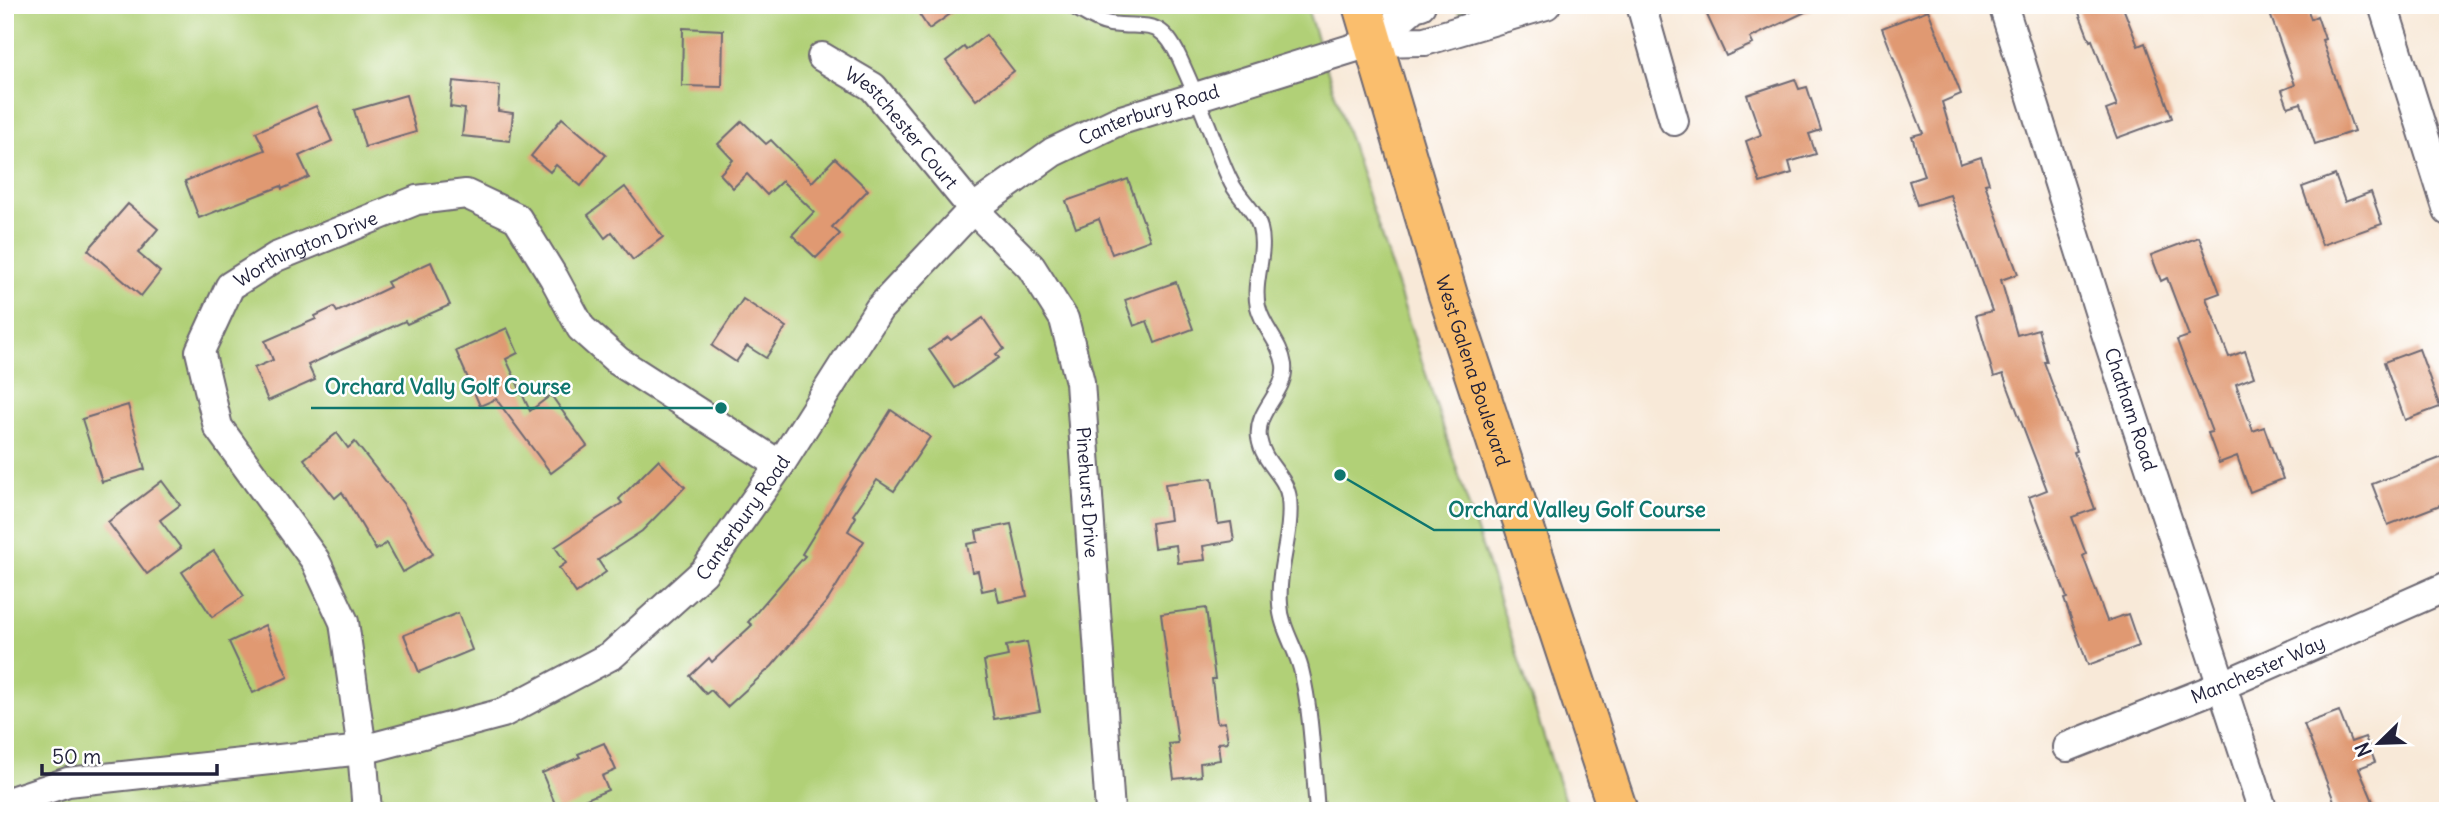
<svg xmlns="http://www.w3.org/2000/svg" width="2453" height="816" viewBox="0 0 2453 816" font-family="Delius,sans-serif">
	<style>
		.green { fill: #b1d077; stroke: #6a7959; stroke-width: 2 }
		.building { fill: #e09972 }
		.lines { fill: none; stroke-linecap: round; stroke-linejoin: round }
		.service-casing { stroke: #6d6872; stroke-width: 18 }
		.minor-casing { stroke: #6d6872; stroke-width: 32 }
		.primary-casing { stroke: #6d6872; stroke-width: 42 }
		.service { stroke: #fff; stroke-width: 14 }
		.minor { stroke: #fff; stroke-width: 28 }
		.primary { stroke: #fabe6d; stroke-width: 38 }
		.labels { text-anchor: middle; stroke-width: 5; stroke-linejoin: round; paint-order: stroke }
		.street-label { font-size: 19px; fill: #22223b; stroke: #fff }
		.leader { fill: none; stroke: #0f766e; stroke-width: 2.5 }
		.callout-dot { fill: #0f766e; stroke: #fff; stroke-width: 2.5 }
		.callout-label { font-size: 21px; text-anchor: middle; font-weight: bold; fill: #0f766e; stroke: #fff; stroke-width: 5; stroke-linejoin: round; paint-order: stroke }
	</style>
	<rect width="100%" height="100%" fill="#fff"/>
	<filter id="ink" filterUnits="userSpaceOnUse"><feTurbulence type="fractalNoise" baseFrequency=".0143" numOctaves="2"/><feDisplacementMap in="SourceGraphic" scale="14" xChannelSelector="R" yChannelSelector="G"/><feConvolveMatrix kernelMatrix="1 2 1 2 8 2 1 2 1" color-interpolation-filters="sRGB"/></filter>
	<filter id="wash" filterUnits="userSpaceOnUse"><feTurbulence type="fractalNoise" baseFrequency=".00686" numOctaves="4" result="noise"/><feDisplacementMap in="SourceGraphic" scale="28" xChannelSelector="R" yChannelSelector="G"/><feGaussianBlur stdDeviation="1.57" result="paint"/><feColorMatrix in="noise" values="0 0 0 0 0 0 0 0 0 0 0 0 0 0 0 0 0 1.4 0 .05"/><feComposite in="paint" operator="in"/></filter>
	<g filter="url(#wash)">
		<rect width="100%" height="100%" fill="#f8e9d8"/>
		<g class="green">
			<path d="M 5,5 L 1306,5 L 1568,811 L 5,811 Z"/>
			<path d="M 1464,5 L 1506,5 L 1461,16 L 1458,11 Z"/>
		</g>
		<g id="blocks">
			<g class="building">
				<path d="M 913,5 L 963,5 L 929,29 Z"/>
				<path d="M 1729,5 L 1820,5 L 1750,38 L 1753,44 L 1726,56 L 1707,15 Z"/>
				<path d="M 2076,5 L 2122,5 L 2138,46 L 2145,43 L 2172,118 L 2117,138 L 2106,110 L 2117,106 L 2092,40 L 2090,41 Z"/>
				<path d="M 2267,5 L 2306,5 L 2311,19 L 2317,16 L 2325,39 L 2322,40 L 2354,131 L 2315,144 L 2301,103 L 2288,107 L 2282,90 L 2295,85 Z"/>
				<path d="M 1928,10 L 1961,94 L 1942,102 L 1960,164 L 1981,157 L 1989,183 L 1985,184 L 2018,274 L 2001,280 L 2017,335 L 2038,329 L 2047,362 L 2044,362 L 2077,451 L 2074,452 L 2095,509 L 2072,517 L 2086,554 L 2083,556 L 2107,621 L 2128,614 L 2139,646 L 2088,665 L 2064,599 L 2067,598 L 2029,497 L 2047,490 L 2003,374 L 1994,377 L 1976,315 L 1992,311 L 1950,195 L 1917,205 L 1909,181 L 1924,176 L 1912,136 L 1923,133 L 1882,28 Z"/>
				<path d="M 683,28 L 723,30 L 722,87 L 682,86 Z"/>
				<path d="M 986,35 L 1014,71 L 976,100 L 946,61 L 964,47 L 966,50 Z"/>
				<path d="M 1795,79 L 1799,89 L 1807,87 L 1821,130 L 1809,134 L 1816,154 L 1789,162 L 1792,173 L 1760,183 L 1746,141 L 1761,135 L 1747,95 Z"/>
				<path d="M 453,81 L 500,86 L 498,111 L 513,113 L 510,141 L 462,136 L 465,109 L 450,107 Z"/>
				<path d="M 406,95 L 416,132 L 365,147 L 354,110 Z"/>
				<path d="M 316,106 L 332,141 L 299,156 L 309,177 L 282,189 L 281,186 L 199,218 L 185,181 L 265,150 L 256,132 Z"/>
				<path d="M 562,118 L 606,155 L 581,186 L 556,165 L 550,172 L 531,156 Z"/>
				<path d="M 742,121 L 766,144 L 771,140 L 812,182 L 835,158 L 868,190 L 832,227 L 840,234 L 816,258 L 792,235 L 814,212 L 782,181 L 767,195 L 747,174 L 733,188 L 720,174 L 733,160 L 718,144 Z"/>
				<path d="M 2335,175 L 2345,202 L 2371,192 L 2382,224 L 2322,245 L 2302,187 Z"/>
				<path d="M 1128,179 L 1150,240 L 1112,254 L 1099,219 L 1076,228 L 1066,201 Z"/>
				<path d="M 625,187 L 663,237 L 633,260 L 612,232 L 605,238 L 588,215 Z"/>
				<path d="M 128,204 L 158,229 L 138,253 L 160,272 L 141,296 L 88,250 Z"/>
				<path d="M 2199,237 L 2220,293 L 2206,298 L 2229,357 L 2245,351 L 2254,377 L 2236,384 L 2253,431 L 2264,427 L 2283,479 L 2250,492 L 2237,456 L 2219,463 L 2208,433 L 2212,432 L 2177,340 L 2189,336 L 2167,278 L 2161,281 L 2151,255 Z"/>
				<path d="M 431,262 L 450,305 L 407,324 L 405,321 L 308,365 L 315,380 L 268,401 L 254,368 L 273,360 L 265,341 L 316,319 L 315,316 L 334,307 L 337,312 L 390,287 L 387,282 Z"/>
				<path d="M 1176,282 L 1193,329 L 1155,343 L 1147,321 L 1134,326 L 1125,300 Z"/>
				<path d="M 743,299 L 786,327 L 766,358 L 747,346 L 736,362 L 712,346 Z"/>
				<path d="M 983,318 L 1004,349 L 996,354 L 999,358 L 955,388 L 929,350 L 948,337 L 951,340 Z"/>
				<path d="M 507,328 L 518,353 L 506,359 L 530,411 L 551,395 L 587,446 L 551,473 L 496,399 L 480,406 L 456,351 Z"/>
				<path d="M 2419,349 L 2440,407 L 2405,420 L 2384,362 Z"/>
				<path d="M 128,405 L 145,469 L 102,482 L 82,419 Z"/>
				<path d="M 891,410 L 930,437 L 894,491 L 877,480 L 853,515 L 856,517 L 848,531 L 864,541 L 828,600 L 772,666 L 727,707 L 711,690 L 706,694 L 690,676 L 709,658 L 712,662 L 752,625 L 748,622 L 805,556 L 802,554 Z"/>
				<path d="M 337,433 L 348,448 L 355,442 L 405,506 L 433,554 L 403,572 L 387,543 L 376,550 L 342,492 L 335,498 L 304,459 Z"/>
				<path d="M 2448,455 L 2448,502 L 2388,525 L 2372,484 Z"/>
				<path d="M 658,460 L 685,487 L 642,531 L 598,560 L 606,572 L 576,593 L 559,568 L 566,563 L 555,547 L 622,503 L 619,499 Z"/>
				<path d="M 1212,478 L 1218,524 L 1231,522 L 1234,541 L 1203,546 L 1205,560 L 1178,563 L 1176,545 L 1154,548 L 1151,523 L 1170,520 L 1165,484 Z"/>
				<path d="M 162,481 L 180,505 L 160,520 L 181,548 L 147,574 L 108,522 Z"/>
				<path d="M 1011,524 L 1027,596 L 999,602 L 996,588 L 982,591 L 978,571 L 972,572 L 967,544 L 978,542 L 976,531 Z"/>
				<path d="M 214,551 L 244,596 L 212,617 L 182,572 Z"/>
				<path d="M 1206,608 L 1215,679 L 1212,679 L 1217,723 L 1225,722 L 1228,742 L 1218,743 L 1220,760 L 1200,763 L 1201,776 L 1174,779 L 1169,744 L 1178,743 L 1161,614 Z"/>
				<path d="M 458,613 L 472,650 L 419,672 L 404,635 Z"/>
				<path d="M 265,625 L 288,677 L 253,693 L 229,642 Z"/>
				<path d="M 1027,642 L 1040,711 L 994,719 L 984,661 L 1008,656 L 1006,646 Z"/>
				<path d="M 2339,711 L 2351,742 L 2365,737 L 2375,762 L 2359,768 L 2377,811 L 2338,811 L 2304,724 Z"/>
				<path d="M 604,743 L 616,770 L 602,776 L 608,790 L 558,811 L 542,773 L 580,757 L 578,754 Z"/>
			</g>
		</g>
	</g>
	<g filter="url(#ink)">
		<use href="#blocks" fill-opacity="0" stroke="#6d6872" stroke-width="2"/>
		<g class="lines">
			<g class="service-casing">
				<path id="service" d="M 1070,5 C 1082,11 1096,22 1110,24 C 1148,29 1160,17 1179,57 C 1189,79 1199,102 1208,125 C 1216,145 1222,165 1232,184 C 1240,199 1256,211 1260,228 C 1267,254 1252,281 1258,307 C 1263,328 1281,343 1284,365 C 1287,393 1255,409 1259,438 C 1263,464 1286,475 1289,498 C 1293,534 1277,568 1280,604 C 1281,628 1295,646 1301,669 C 1312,714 1313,764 1317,811"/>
			</g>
			<g class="minor-casing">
				<g id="minor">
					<path d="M 1641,5 L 1674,121"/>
					<path id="s1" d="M 2003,5 L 2103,324 L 2263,811"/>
					<path d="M 2383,5 L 2448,211"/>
					<path d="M 1373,42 L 1414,7 L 1421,5"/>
					<path id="s2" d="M 822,57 L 873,87 L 973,209 L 1031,267 L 1064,319 L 1080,382 L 1110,811"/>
					<path id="s3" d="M 2067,747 L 2221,686 L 2448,586"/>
					<path id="s4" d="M 5,803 L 68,782 L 362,750 L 503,713 L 612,655 L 704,572 L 780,465 L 879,309 L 973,209 L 1053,152 L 1118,121 L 1373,42 L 1425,41 L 1546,5"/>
					<path id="s5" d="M 367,811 L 362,750 L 344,622 L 315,560 L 218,427 L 200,351 L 230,286 L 276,257 L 417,200 L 466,194 L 517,218 L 554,278 L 581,328 L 618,361 L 780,465"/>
				</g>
			</g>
			<g class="primary-casing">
				<g id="primary">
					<path id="s6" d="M 1362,5 L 1448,295 L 1618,811"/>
				</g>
			</g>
			<use href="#service" class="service"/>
			<use href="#minor" class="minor"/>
			<use href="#primary" class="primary"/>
		</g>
	</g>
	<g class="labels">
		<g class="street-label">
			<text dy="7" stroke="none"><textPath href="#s4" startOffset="1410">Canterbury Road</textPath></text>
			<text dy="7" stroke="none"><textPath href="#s2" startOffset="108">Westchester Court</textPath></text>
			<text dy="7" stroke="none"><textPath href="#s5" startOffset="658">Worthington Drive</textPath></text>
			<text dy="7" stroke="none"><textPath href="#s6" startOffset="382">West Galena Boulevard</textPath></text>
			<text dy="7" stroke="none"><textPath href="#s1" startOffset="424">Chatham Road</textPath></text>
			<text dy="7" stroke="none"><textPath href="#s2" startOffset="536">Pinehurst Drive</textPath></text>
			<text dy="7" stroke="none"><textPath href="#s4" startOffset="822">Canterbury Road</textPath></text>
			<text dy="7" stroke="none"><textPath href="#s3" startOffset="206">Manchester Way</textPath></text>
		</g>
	</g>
	<path class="leader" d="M721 408L586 408H311M1340 475L1434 530H1720"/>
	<g class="callout-dot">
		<circle cx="721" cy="408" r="7"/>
		<circle cx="1340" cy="475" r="7"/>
	</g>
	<g class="callout-label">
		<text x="448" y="394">Orchard Vally Golf Course</text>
		<text x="1577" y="517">Orchard Valley Golf Course</text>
	</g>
	<rect width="2453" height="816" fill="none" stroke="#fff" stroke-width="28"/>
	<g transform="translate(2379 743) rotate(247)" stroke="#ffffff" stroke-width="5" paint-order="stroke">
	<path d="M0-5L12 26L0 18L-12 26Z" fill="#22223b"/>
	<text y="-10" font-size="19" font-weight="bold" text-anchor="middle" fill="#22223b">N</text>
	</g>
	<path d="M42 764v10h175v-10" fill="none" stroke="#22223b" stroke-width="3.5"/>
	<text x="52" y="764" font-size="21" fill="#22223b" stroke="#ffffff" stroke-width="5" paint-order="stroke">50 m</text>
</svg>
